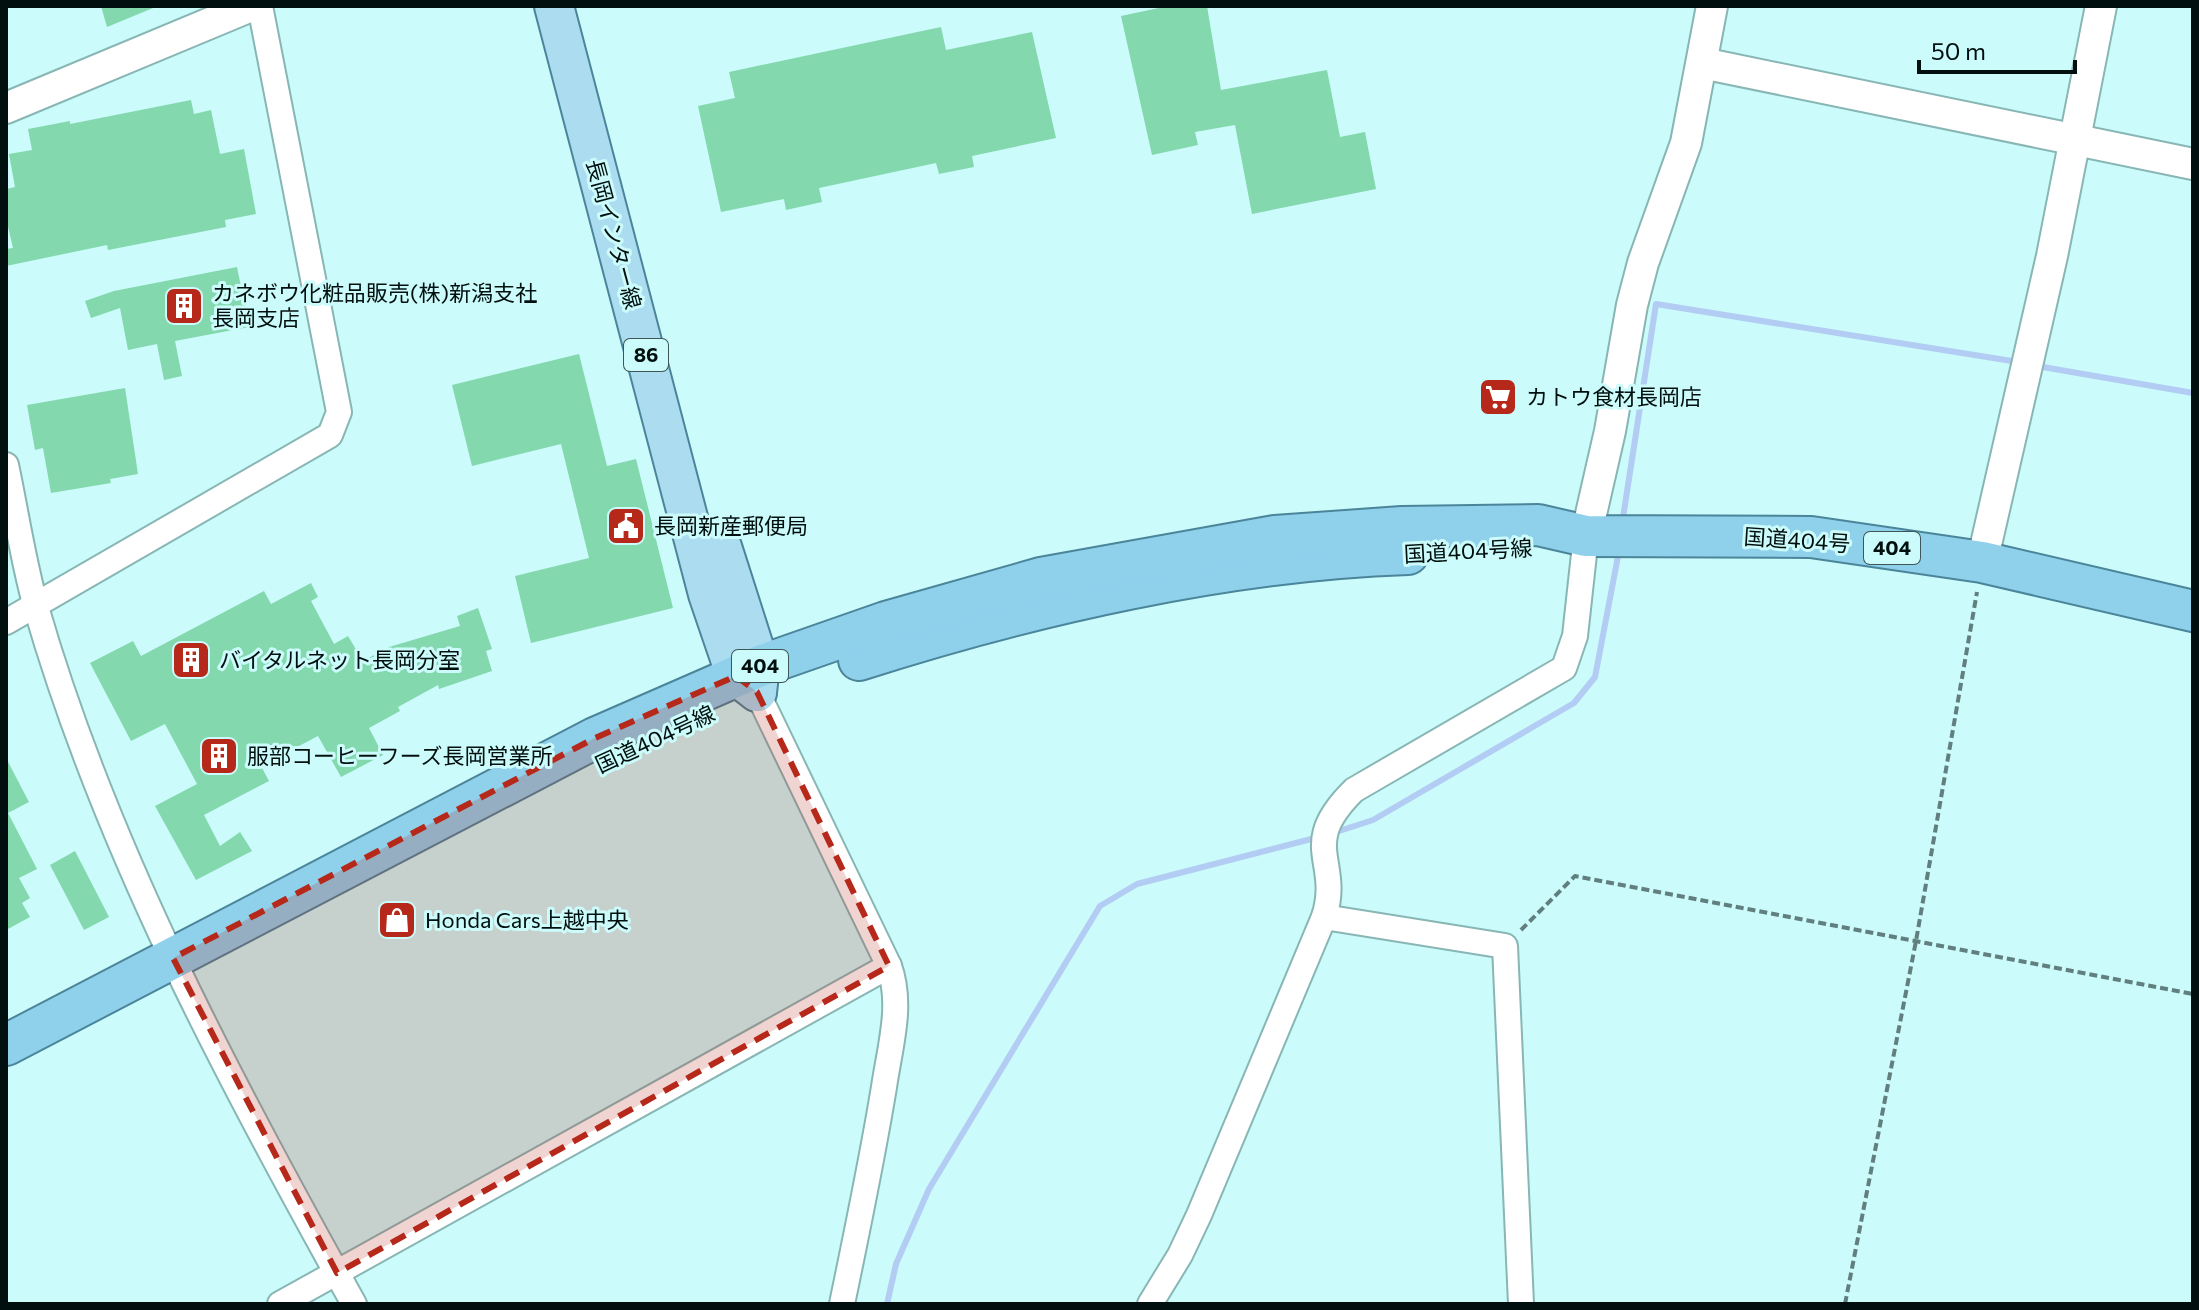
<svg xmlns="http://www.w3.org/2000/svg" width="2199" height="1310" viewBox="0 0 2199 1310" font-family="Commissioner,'Noto Sans JP',sans-serif">
	<style>
		.lines { fill: none; stroke-linecap: round; stroke-linejoin: round }
		.stream { stroke: #b3ccf3; stroke-width: 6 }
		.building { fill: #83d8ae }
		.minor-casing { stroke: #88b6b5; stroke-width: 28 }
		.tertiary-casing { stroke: #88b6b5; stroke-width: 34 }
		.primary-casing { stroke: #4b859a; stroke-width: 42 }
		.trunk-casing { stroke: #4b859a; stroke-width: 44 }
		.path { stroke: #617f7e; stroke-width: 4; stroke-dasharray: 8 4; stroke-linecap: butt }
		.minor { stroke: #fff; stroke-width: 24 }
		.tertiary { stroke: #fff; stroke-width: 30 }
		.primary { stroke: #abdcf0; stroke-width: 38 }
		.trunk { stroke: #8fd0eb; stroke-width: 40 }
		.marked { fill: #b62819; fill-opacity: 0.2; stroke: #b62819; stroke-width: 6; stroke-dasharray: 16 10; stroke-linejoin: round }
		.labels { text-anchor: middle; stroke-width: 6; stroke-linejoin: round; paint-order: stroke }
		.shield { fill: #cbfbfa; stroke: #3e5655; stroke-width: 2 }
		.shield-label { font-size: 20px; font-weight: bold; fill: #010f0e }
		.street-label { font-size: 22px; fill: #010f0e; stroke: #cbfbfa }
		.poi-label { font-size: 22px; fill: #010f0e; stroke: #cbfbfa; text-anchor: start }
	</style>
	<rect width="100%" height="100%" fill="#cbfbfa"/>
	<g class="lines">
		<g class="stream">
			<path d="M 2037,366 L 2193,393"/>
			<path d="M 1622,524 L 1656,304 L 2018,362"/>
			<path d="M 1333,833 L 1373,820 L 1574,703 L 1595,677 L 1619,551"/>
			<path d="M 887,1304 L 896,1264 L 929,1189 L 1100,906 L 1137,884 L 1319,837"/>
		</g>
	</g>
	<g class="building">
		<path d="M 101,6 L 158,6 L 107,27 Z"/>
		<path d="M 1168,6 L 1207,6 L 1221,90 L 1327,70 L 1340,137 L 1365,132 L 1376,189 L 1252,214 L 1235,125 L 1195,132 L 1198,145 L 1152,155 L 1121,16 Z"/>
		<path d="M 941,27 L 946,50 L 1032,32 L 1056,138 L 972,156 L 974,167 L 939,174 L 936,163 L 819,188 L 822,202 L 786,210 L 784,199 L 721,212 L 698,106 L 735,98 L 729,72 Z"/>
		<path d="M 191,100 L 194,114 L 211,110 L 220,154 L 244,149 L 256,214 L 225,220 L 226,227 L 108,250 L 107,245 L 6,266 L 6,249 L 13,248 L 6,218 L 6,189 L 15,187 L 9,154 L 32,150 L 28,129 L 70,121 L 70,124 Z"/>
		<path d="M 237,267 L 249,327 L 175,341 L 182,376 L 164,380 L 157,344 L 128,350 L 120,308 L 91,318 L 85,301 L 114,291 Z"/>
		<path d="M 579,354 L 607,466 L 636,459 L 673,608 L 531,643 L 515,576 L 589,558 L 561,444 L 472,466 L 452,385 Z"/>
		<path d="M 125,388 L 138,474 L 110,479 L 111,483 L 51,493 L 43,448 L 35,450 L 27,405 Z"/>
		<path d="M 311,583 L 318,597 L 311,601 L 334,644 L 348,636 L 363,661 L 389,647 L 460,626 L 457,616 L 478,608 L 492,649 L 486,651 L 492,671 L 439,689 L 438,685 L 398,707 L 400,711 L 369,728 L 383,755 L 341,777 L 318,736 L 261,766 L 269,781 L 204,815 L 220,846 L 240,832 L 252,851 L 196,880 L 155,806 L 197,784 L 165,724 L 131,741 L 90,663 L 133,641 L 141,656 L 264,591 L 271,604 Z"/>
		<path d="M 6,758 L 29,802 L 8,813 L 37,869 L 19,878 L 30,898 L 22,903 L 30,917 L 6,930 Z"/>
		<path d="M 75,851 L 109,917 L 84,930 L 50,865 Z"/>
	</g>
	<g class="lines">
		<g class="minor-casing">
			<g id="minor">
				<path d="M 6,465 C 16,512 23,561 36,607 C 106,850 231,1084 354,1304"/>
				<path d="M 6,622 L 330,435 L 339,412 L 260,6"/>
				<path d="M 1324,917 L 1505,946 L 1521,1304"/>
				<path d="M 280,1304 L 889,966 L 757,692"/>
				<path d="M 842,1304 C 857,1232 872,1160 884,1087 C 890,1046 903,1005 889,966"/>
				<path d="M 1150,1304 L 1180,1255 L 1199,1215 L 1324,917 C 1342,860 1297,846 1354,790 L 1564,668 L 1575,636 L 1586,536"/>
			</g>
		</g>
		<g class="tertiary-casing">
			<g id="tertiary">
				<path d="M 1702,63 L 2193,164"/>
				<path d="M 6,108 L 251,6"/>
				<path d="M 1586,536 L 1610,431 L 1632,305 L 1643,263 L 1686,143 L 1712,6"/>
				<path d="M 1982,562 L 2052,256 L 2101,6"/>
			</g>
		</g>
		<g class="primary-casing">
			<g id="primary">
				<path d="M 554,6 L 708,594 L 736,676 L 757,692"/>
				<path d="M 722,547 L 760,666 L 757,692"/>
			</g>
		</g>
		<g class="trunk-casing">
			<g id="trunk">
				<path d="M 859,660 C 1031,605 1227,560 1408,554"/>
				<path d="M 6,1045 L 595,738 L 760,666 L 886,622 L 1041,578 L 1275,536 L 1402,527 L 1538,525 L 1586,536 L 1811,537 L 1982,562 L 2193,611"/>
			</g>
		</g>
		<g class="path">
			<path d="M 1521,930 L 1575,876 L 2193,994"/>
			<path d="M 1845,1304 L 1916,941 L 1977,592"/>
		</g>
		<use href="#minor" class="minor"/>
		<use href="#tertiary" class="tertiary"/>
		<use href="#primary" class="primary"/>
		<use href="#trunk" class="trunk"/>
	</g>
	<path class="marked" d="M 736,676 L 757,692 L 889,966 L 337,1273 L 173,958 L 595,738 Z"/>
	<defs>
		<g id="building-square" transform="scale(2)"><rect x="-9" y="-9" width="18" height="18" rx="4" fill="#b62819" stroke="#cbfbfa"/><path d="M-4-6H4V6H1V3H-1V6H-4ZM-2.5-4.3h1.7v1.8h-1.7ZM.8-4.3h1.7v1.8H.8ZM-2.5-1h1.7V.8h-1.7ZM.8-1h1.7V.8H.8Z" fill="#fff"/></g>
		<g id="supermarket-square" transform="scale(2)"><rect x="-9" y="-9" width="18" height="18" rx="4" fill="#b62819" stroke="#cbfbfa"/><path d="M-6-5.5h2.5l.6 2H6L4.5 2H-2.5L-4.4-4H-6ZM-1.5 3.2a1.3 1.3 0 1 0 .1 0ZM3 3.2a1.3 1.3 0 1 0 .1 0Z" fill="#fff"/></g>
		<g id="civic-square" transform="scale(2)"><rect x="-9" y="-9" width="18" height="18" rx="4" fill="#b62819" stroke="#cbfbfa"/><path d="M-.6-6.5H3V-4.5H.6V-3L4-1V1h2V6H-6V1h2V-1L-.6-3ZM-1.2 2.5V6h2.4V2.5Z" fill="#fff"/></g>
		<g id="shop-square" transform="scale(2)"><rect x="-9" y="-9" width="18" height="18" rx="4" fill="#b62819" stroke="#cbfbfa"/><path d="M-5-2.5h2.3a2.7 3.5 0 0 1 5.4 0H5L5.5 6h-11ZM-1.5-2.5h3a1.5 2.3 0 0 0-3 0Z" fill="#fff"/></g>
	</defs>
	<g fill-rule="evenodd">
		<use href="#building-square" x="184" y="306"/>
		<use href="#supermarket-square" x="1498" y="397"/>
		<use href="#civic-square" x="626" y="526"/>
		<use href="#building-square" x="191" y="660"/>
		<use href="#building-square" x="219" y="756"/>
		<use href="#shop-square" x="397" y="920"/>
	</g>
	<g class="labels">
		<g class="shield">
			<rect x="624" y="339" width="44" height="32" rx="6"/>
			<rect x="1864" y="532" width="56" height="32" rx="6"/>
			<rect x="732" y="650" width="56" height="32" rx="6"/>
		</g>
		<g class="shield-label">
			<text x="646" y="362">86</text>
			<text x="1892" y="555">404</text>
			<text x="760" y="673">404</text>
		</g>
		<g class="street-label">
			<text transform="translate(614 234) rotate(75)" y="8">長岡インター線</text>
			<text transform="translate(1797 540) rotate(4)" y="8">国道404号</text>
			<text transform="translate(1468 551) rotate(-3)" y="8">国道404号線</text>
			<text transform="translate(655 739) rotate(-25)" y="8">国道404号線</text>
		</g>
		<g class="poi-label">
			<text x="212" y="301">カネボウ化粧品販売(株)新潟支社<tspan x="212" dy="25">長岡支店</tspan></text>
			<text x="1526" y="405">カトウ食材長岡店</text>
			<text x="654" y="534">長岡新産郵便局</text>
			<text x="219" y="668">バイタルネット長岡分室</text>
			<text x="247" y="764">服部コーヒーフーズ長岡営業所</text>
			<text x="425" y="928">Honda Cars上越中央</text>
		</g>
	</g>
	<rect width="2199" height="1310" fill="none" stroke="#010f0e" stroke-width="16"/>
	<path d="M1919 60v12h156v-12" fill="none" stroke="#010f0e" stroke-width="4"/>
	<text x="1931" y="60" font-size="24" fill="#010f0e" stroke="#cbfbfa" stroke-width="6" paint-order="stroke">50 m</text>
</svg>
